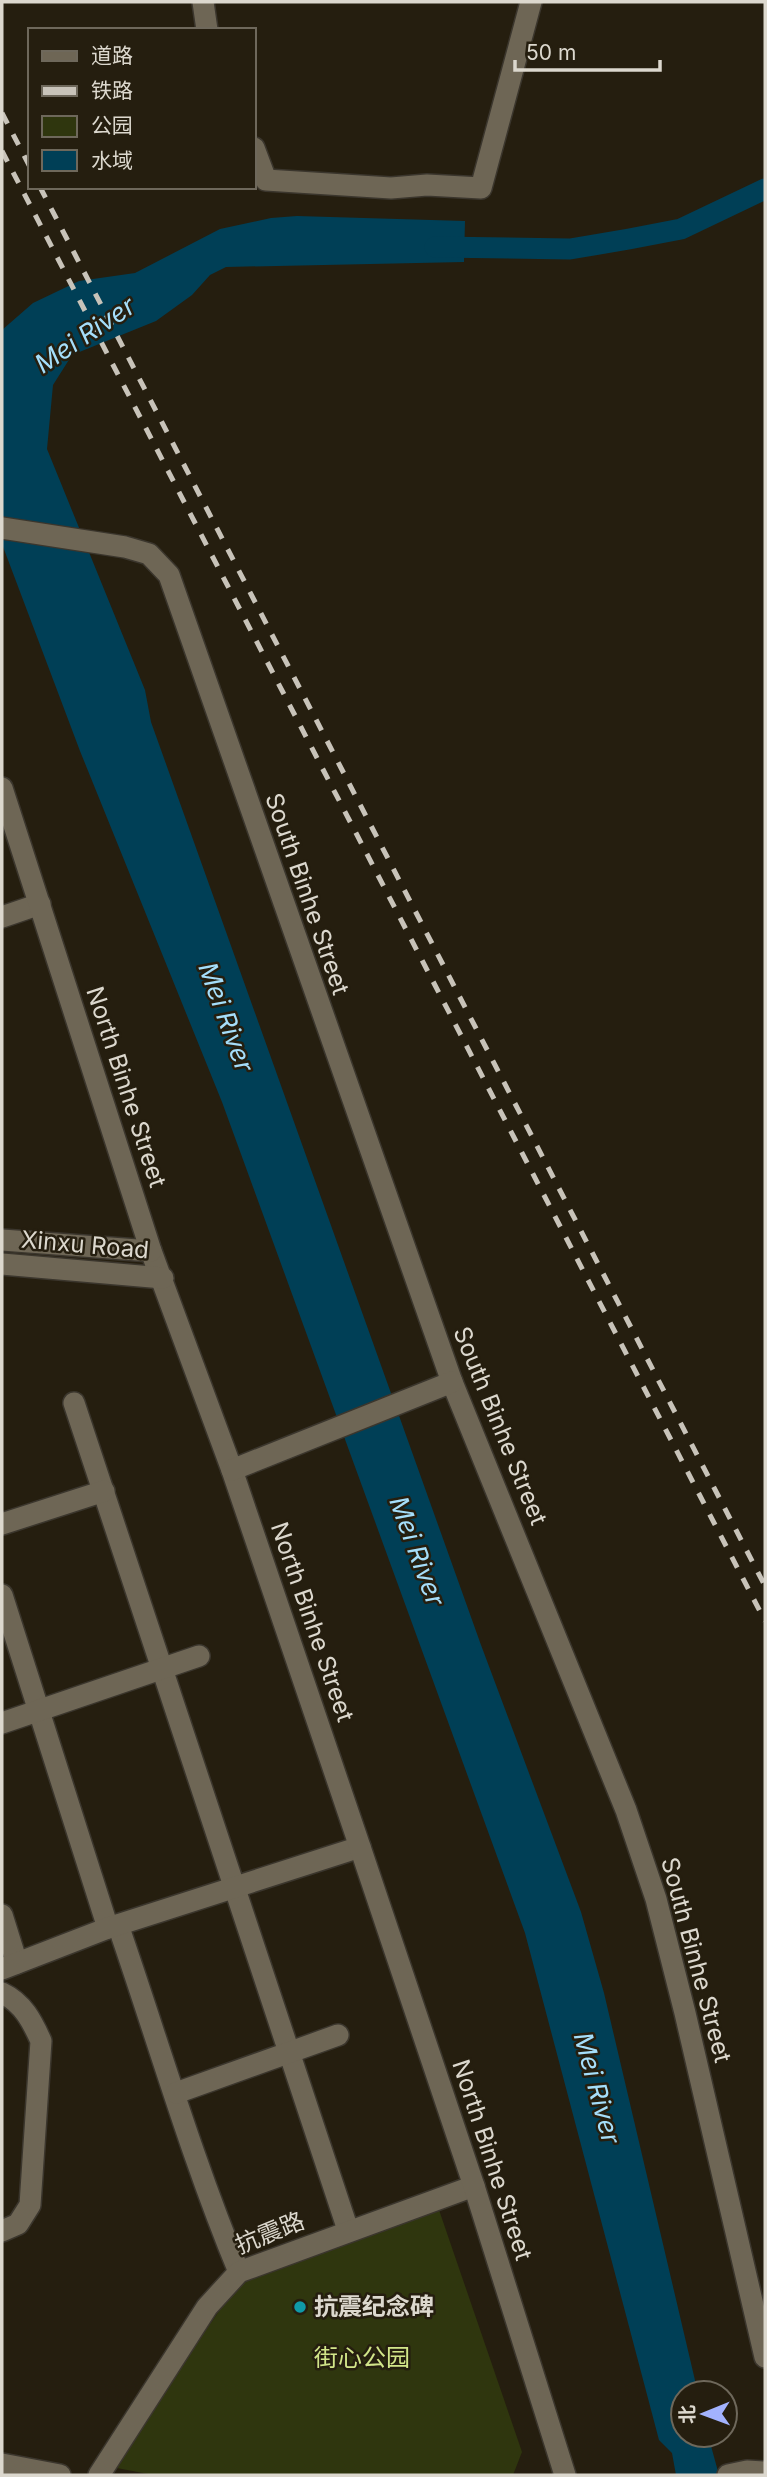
<svg xmlns="http://www.w3.org/2000/svg" width="767" height="2477" viewBox="0 0 767 2477" font-family="Inter,'Noto Sans SC',sans-serif">
	<style>
		.green { fill: #2f360e }
		.water { fill: #003f56 }
		.lines { fill: none; stroke-linecap: round; stroke-linejoin: round }
		.canal { stroke: #003f56; stroke-width: 21 }
		.street-casing { stroke: #3b362d; stroke-width: 24 }
		.secondary-casing { stroke: #3b362d; stroke-width: 24 }
		.street { stroke: #6e6655; stroke-width: 21 }
		.secondary { stroke: #6e6655; stroke-width: 21 }
		.rail { stroke: #c8c3b9; stroke-width: 5; stroke-dasharray: 12 12; stroke-linecap: butt }
		.culture-dot { fill: #0f9aa8; stroke: #251e0f; stroke-width: 2.5 }
		.labels { text-anchor: middle; stroke-width: 5; stroke-linejoin: round; paint-order: stroke }
		.street-label { font-size: 24px; fill: #dcd8ce; stroke: #251e0f }
		.poi-label { font-size: 24px; font-weight: bold; fill: #dcd8ce; stroke: #251e0f; text-anchor: start }
		.park-label { font-size: 24px; fill: #d2e589; stroke: #251e0f }
		.water-label { font-size: 26px; font-style: italic; fill: #a5defa; stroke: #251e0f }
	</style>
	<rect width="100%" height="100%" fill="#251e0f"/>
	<path class="green" d="M 438,2207 L 522,2452 L 513,2475 L 153,2475 L 117,2468 L 137,2430 L 235,2288 L 250,2273 Z"/>
	<path class="water" d="M 297,216 L 465,221 L 464,262 L 226,267 L 210,275 L 192,295 L 156,321 L 72,355 L 53,385 L 47,449 L 145,690 L 151,722 L 481,1645 L 581,1912 L 604,1993 L 698,2393 L 683,2393 L 683,2435 L 708,2435 L 719,2475 L 676,2475 L 672,2453 L 659,2440 L 525,1933 L 222,1102 L 80,751 L 2,544 L 2,330 L 33,303 L 79,281 L 135,273 L 220,229 L 271,218 Z"/>
	<g class="lines">
		<path class="canal" d="M 435,247 L 570,249 L 629,239 L 681,229 L 765,189"/>
		<g class="street-casing">
			<g id="street">
				<path d="M 203,2 L 207,30"/>
				<path d="M 254,148 L 266,180 L 391,188 L 427,185 L 481,188 L 531,2"/>
				<path d="M 2,917 L 40,904"/>
				<path d="M 74,1403 L 348,2230"/>
				<path d="M 2,1524 L 104,1491"/>
				<path d="M 2,1595 L 108,1928"/>
				<path d="M 2,1723 L 199,1656"/>
				<path d="M 2,1915 L 17,1963"/>
				<path d="M 118,1925 C 158,2041 192,2159 239,2272"/>
				<path d="M 2,1969 L 108,1928 L 360,1847"/>
				<path d="M 2,1993 C 23,2003 32,2021 41,2041 L 30,2205 L 18,2224 L 2,2231"/>
				<path d="M 176,2093 L 338,2035"/>
				<path d="M 99,2475 L 207,2307 L 239,2272 L 474,2186"/>
			</g>
		</g>
		<g class="secondary-casing">
			<g id="secondary">
				<path d="M 2,528 L 125,547 L 149,554 L 169,575 L 452,1382 L 626,1810 L 656,1899 L 685,2013 L 765,2357"/>
				<path d="M 2,788 L 151,1251 L 232,1470 L 360,1847 L 474,2186 L 565,2475"/>
				<path d="M 2,1240 L 151,1251"/>
				<path d="M 2,1264 L 163,1278"/>
				<path d="M 232,1470 L 452,1382"/>
				<path d="M 2,2464 L 60,2475"/>
				<path d="M 728,2475 L 747,2471 L 765,2472"/>
			</g>
		</g>
		<use href="#street" class="street"/>
		<use href="#secondary" class="secondary"/>
		<g class="rail">
			<path d="M 2,113 L 30,167"/>
			<path d="M 2,151 L 765,1621"/>
			<path d="M 40,187 L 765,1586"/>
		</g>
	</g>
	<circle class="culture-dot" cx="300" cy="2307" r="7"/>
	<g class="labels">
		<g class="street-label">
			<text transform="translate(307 894) rotate(71)" y="8">South Binhe Street</text>
			<text transform="translate(126 1087) rotate(72)" y="8">North Binhe Street</text>
			<text transform="translate(85 1245) rotate(5)" y="8">Xinxu Road</text>
			<text transform="translate(500 1426) rotate(68)" y="8">South Binhe Street</text>
			<text transform="translate(312 1622) rotate(71)" y="8">North Binhe Street</text>
			<text transform="translate(696 1960) rotate(75)" y="8">South Binhe Street</text>
			<text transform="translate(492 2160) rotate(72)" y="8">North Binhe Street</text>
			<text transform="translate(270 2233) rotate(-22)" y="8">抗震路</text>
		</g>
		<g class="poi-label">
			<text x="314" y="2315">抗震纪念碑</text>
		</g>
		<g class="park-label">
			<text x="362" y="2366">街心公园</text>
		</g>
		<g class="water-label">
			<text transform="translate(85 335) rotate(-34)" y="9">Mei River</text>
			<text transform="translate(226 1017) rotate(70)" y="9">Mei River</text>
			<text transform="translate(417 1551) rotate(70)" y="9">Mei River</text>
			<text transform="translate(597 2088) rotate(75)" y="9">Mei River</text>
		</g>
	</g>
	<rect width="767" height="2477" fill="none" stroke="#dcd8ce" stroke-width="7"/>
	<rect x="28" y="28" width="228" height="161" fill="#251e0f" stroke="#6e685b" stroke-width="2"/>
	<rect x="42" y="51" width="35" height="10" fill="#6e6655" stroke="#6e685b" stroke-width="2"/>
	<text x="91" y="63" font-size="21" fill="#dcd8ce">道路</text>
	<rect x="42" y="86" width="35" height="10" fill="#c8c3b9" stroke="#6e685b" stroke-width="2"/>
	<text x="91" y="98" font-size="21" fill="#dcd8ce">铁路</text>
	<rect x="42" y="116" width="35" height="21" fill="#2f360e" stroke="#6e685b" stroke-width="2"/>
	<text x="91" y="133" font-size="21" fill="#dcd8ce">公园</text>
	<rect x="42" y="150" width="35" height="21" fill="#003f56" stroke="#6e685b" stroke-width="2"/>
	<text x="91" y="168" font-size="21" fill="#dcd8ce">水域</text>
	<g transform="translate(704 2414) rotate(269)"><circle r="33" fill="#251e0f" stroke="#6e685b" stroke-width="2"/>
	<path d="M0-5L12 26L0 18L-12 26Z" fill="#a2b2fd"/>
	<text y="-10" font-size="19" font-weight="bold" text-anchor="middle" fill="#dcd8ce">北</text>
	</g>
	<path d="M515 60v10h145v-10" fill="none" stroke="#dcd8ce" stroke-width="3.5"/>
	<text x="526" y="60" font-size="21" fill="#dcd8ce" stroke="#251e0f" stroke-width="5" paint-order="stroke">50 m</text>
</svg>
